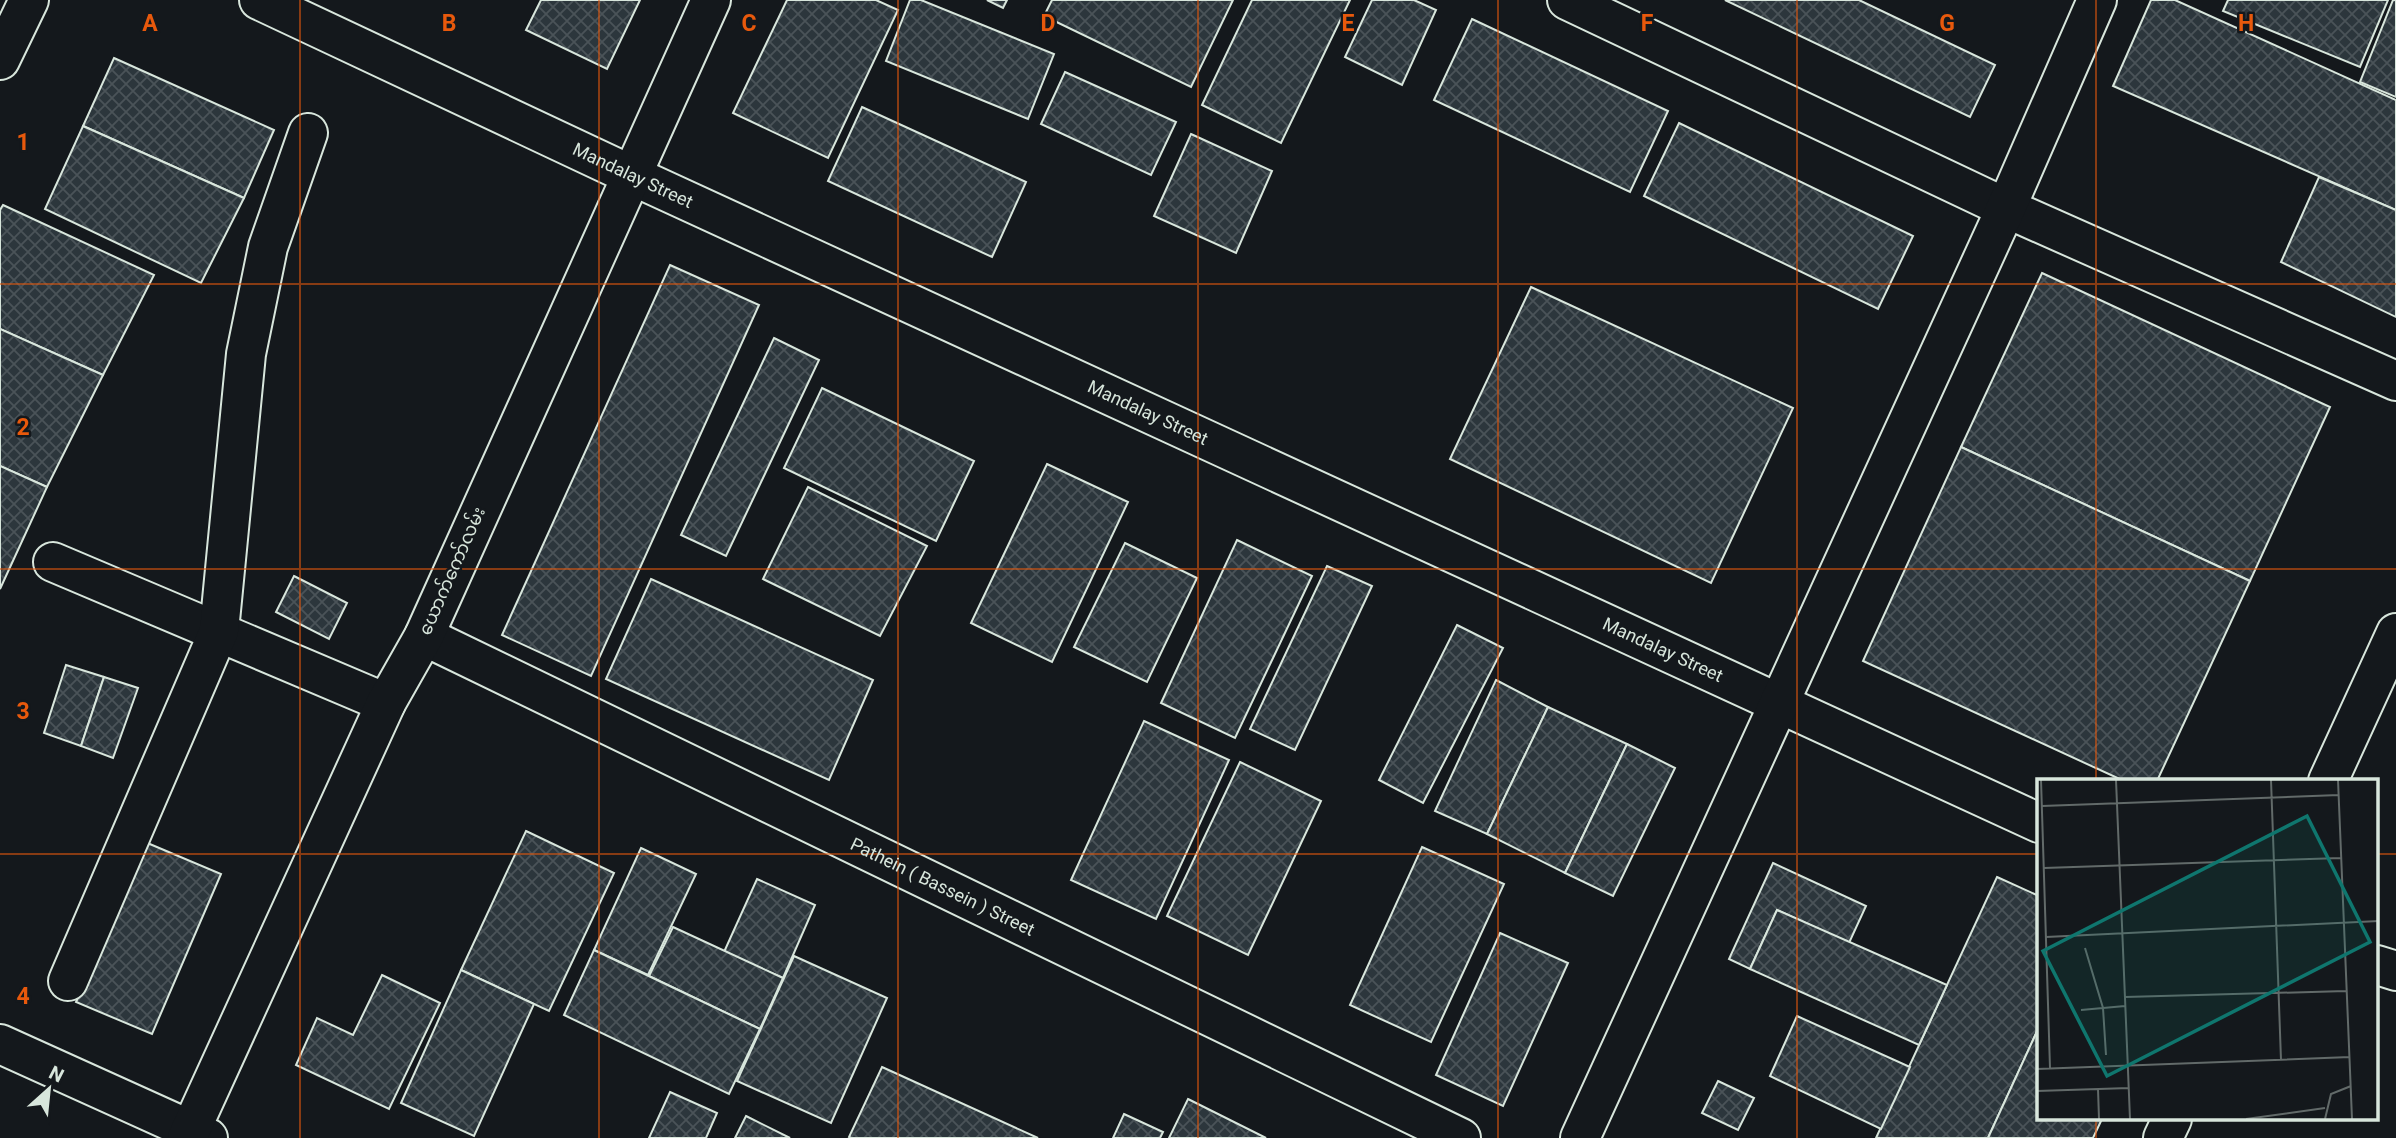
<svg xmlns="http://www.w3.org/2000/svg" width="2396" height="1138" viewBox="0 0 2396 1138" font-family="Roboto,'Noto Sans Myanmar',sans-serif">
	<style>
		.building { fill: url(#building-cross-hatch); stroke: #d8e6dc; stroke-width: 2 }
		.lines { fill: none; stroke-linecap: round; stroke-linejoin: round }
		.minor-casing { stroke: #d8e6dc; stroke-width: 42 }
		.minor { stroke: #14181c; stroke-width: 38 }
		.grid { fill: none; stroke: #e8590c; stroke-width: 2; stroke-opacity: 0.55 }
		.labels { text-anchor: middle; stroke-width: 5; stroke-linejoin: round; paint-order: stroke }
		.street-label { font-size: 18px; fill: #d8e6dc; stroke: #14181c }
		.inset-road { fill: none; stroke: #626a69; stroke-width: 2 }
		.view { fill: #0f766e; fill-opacity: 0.15; stroke: #0f766e; stroke-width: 3.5 }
		.inset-edge { fill: none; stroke: #d8e6dc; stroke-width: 3.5 }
		.grid-label { font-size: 23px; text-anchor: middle; font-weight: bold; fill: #e8590c; stroke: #14181c; stroke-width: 5; stroke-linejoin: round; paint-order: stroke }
	</style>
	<defs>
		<pattern id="building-cross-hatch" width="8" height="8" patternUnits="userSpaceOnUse" patternTransform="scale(1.75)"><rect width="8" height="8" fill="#2c363c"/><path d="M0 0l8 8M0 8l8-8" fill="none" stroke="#4a5358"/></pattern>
	</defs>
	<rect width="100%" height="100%" fill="#14181c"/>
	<g class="building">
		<path d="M 541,0 L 640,0 L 607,69 L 526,30 Z"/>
		<path d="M 787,0 L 876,0 L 898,10 L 828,158 L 733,113 Z"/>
		<path d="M 910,0 L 921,0 L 1054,54 L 1028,119 L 886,61 Z"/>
		<path d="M 987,0 L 1007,0 L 1003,8 Z"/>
		<path d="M 1052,0 L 1233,0 L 1191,87 L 1044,16 Z"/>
		<path d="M 1252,0 L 1350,0 L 1281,143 L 1202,105 Z"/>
		<path d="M 1372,0 L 1414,0 L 1436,10 L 1402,85 L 1345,57 Z"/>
		<path d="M 1725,0 L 1859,0 L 1995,65 L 1970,117 Z"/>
		<path d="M 2151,0 L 2175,0 L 2396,100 L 2396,210 L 2113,86 Z"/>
		<path d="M 2228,0 L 2388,0 L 2360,67 L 2223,11 Z"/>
		<path d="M 2393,0 L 2396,0 L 2396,97 L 2360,82 Z"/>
		<path d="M 1472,19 L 1668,111 L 1630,192 L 1434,100 Z"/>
		<path d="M 114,58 L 274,130 L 244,198 L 83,126 Z"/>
		<path d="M 1065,72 L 1176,122 L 1151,175 L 1041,124 Z"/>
		<path d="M 862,107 L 1026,182 L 992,257 L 828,181 Z"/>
		<path d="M 1679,123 L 1913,236 L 1878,309 L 1644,196 Z"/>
		<path d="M 83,126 L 244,198 L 201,283 L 45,209 Z"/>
		<path d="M 1191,134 L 1272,171 L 1236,253 L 1154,216 Z"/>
		<path d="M 2319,177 L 2396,210 L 2396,317 L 2281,262 Z"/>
		<path d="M 3,205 L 154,275 L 103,375 L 0,329 L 0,210 Z"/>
		<path d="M 670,265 L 759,305 L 591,676 L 502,635 Z"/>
		<path d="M 2042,273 L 2330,407 L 2250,581 L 1961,447 Z"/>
		<path d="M 1531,287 L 1793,408 L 1711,583 L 1450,459 Z"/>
		<path d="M 0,329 L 103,375 L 47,487 L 0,466 Z"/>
		<path d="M 774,338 L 819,360 L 726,556 L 681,535 Z"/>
		<path d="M 822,388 L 974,461 L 936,541 L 784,468 Z"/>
		<path d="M 1961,447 L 2250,581 L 2157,781 L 2124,781 L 1863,661 Z"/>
		<path d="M 1047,464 L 1128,502 L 1052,662 L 971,623 Z"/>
		<path d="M 0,466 L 47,487 L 0,589 Z"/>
		<path d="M 808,487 L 927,546 L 880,636 L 763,579 Z"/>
		<path d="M 1237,540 L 1312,576 L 1235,738 L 1161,703 Z"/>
		<path d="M 1125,543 L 1197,578 L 1147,682 L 1074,647 Z"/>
		<path d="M 1327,566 L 1372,586 L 1295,750 L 1250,729 Z"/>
		<path d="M 294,576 L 347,603 L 329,639 L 276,612 Z"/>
		<path d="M 651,579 L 873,680 L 829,780 L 606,679 Z"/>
		<path d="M 1457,625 L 1503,648 L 1423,803 L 1379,780 Z"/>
		<path d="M 66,665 L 104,677 L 81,746 L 44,733 Z"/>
		<path d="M 104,677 L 138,688 L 113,758 L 81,746 Z"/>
		<path d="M 1496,680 L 1548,707 L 1487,834 L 1435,811 Z"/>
		<path d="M 1548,707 L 1627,744 L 1565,873 L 1487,834 Z"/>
		<path d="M 1144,721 L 1229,760 L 1156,919 L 1071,880 Z"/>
		<path d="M 1627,744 L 1675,768 L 1613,896 L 1565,873 Z"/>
		<path d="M 1240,762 L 1321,801 L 1248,955 L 1167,916 Z"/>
		<path d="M 526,831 L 614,873 L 549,1011 L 461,970 Z"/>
		<path d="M 145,842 L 221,874 L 152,1034 L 76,1002 Z"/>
		<path d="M 1422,847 L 1504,884 L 1431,1042 L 1350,1005 Z"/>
		<path d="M 641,848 L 696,874 L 648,975 L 594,950 Z"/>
		<path d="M 1773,863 L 1866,906 L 1849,943 L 1777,910 L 1750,969 L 1729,959 Z"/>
		<path d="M 1997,877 L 2039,896 L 2039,1027 L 1988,1138 L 1876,1138 Z"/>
		<path d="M 757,879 L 815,905 L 783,978 L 724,952 Z"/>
		<path d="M 1777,910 L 1947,985 L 1919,1045 L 1750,969 Z"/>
		<path d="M 673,927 L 783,978 L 760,1029 L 649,976 Z"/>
		<path d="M 1500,933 L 1568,963 L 1503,1106 L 1436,1075 Z"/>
		<path d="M 594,950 L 760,1029 L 729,1094 L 564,1015 Z"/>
		<path d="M 794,956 L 887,998 L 831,1123 L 737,1081 Z"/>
		<path d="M 461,970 L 534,1004 L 474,1136 L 401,1103 Z"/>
		<path d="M 382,975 L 440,1003 L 389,1109 L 296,1065 L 317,1018 L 353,1035 Z"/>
		<path d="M 1797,1016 L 1910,1067 L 1881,1129 L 1770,1076 Z"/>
		<path d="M 2039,1027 L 2039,1119 L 2102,1119 L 2093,1138 L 1988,1138 Z"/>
		<path d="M 882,1067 L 1038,1138 L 851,1138 L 849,1137 Z"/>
		<path d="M 1718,1081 L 1754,1098 L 1738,1130 L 1702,1113 Z"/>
		<path d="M 670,1092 L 717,1113 L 706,1138 L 649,1138 Z"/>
		<path d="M 1188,1099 L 1266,1138 L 1169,1138 Z"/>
		<path d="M 1124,1114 L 1163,1132 L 1160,1138 L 1113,1138 Z"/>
		<path d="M 746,1116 L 790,1138 L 735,1138 Z"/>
	</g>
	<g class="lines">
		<g class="minor-casing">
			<g id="minor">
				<path id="s1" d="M 259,0 L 631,175 L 2039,823"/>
				<path d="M 1567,0 L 2006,208 L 2396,381"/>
				<path d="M 0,60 L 29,0"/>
				<path d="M 53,562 L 386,703"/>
				<path id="s2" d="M 424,636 L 1461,1138"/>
				<path d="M 2328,781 L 2396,633"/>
				<path d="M 2377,965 L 2396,971"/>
				<path d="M 68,981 L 219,631 L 246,354 L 268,247 L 308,133"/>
				<path d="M 0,1044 L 208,1138"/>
				<path d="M 187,1138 L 386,703 L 424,636 L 711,0"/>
				<path d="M 1580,1138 L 2006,208 L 2097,0"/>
				<path d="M 2163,1138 L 2172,1119"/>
			</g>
		</g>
		<use href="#minor" class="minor"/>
	</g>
	<path class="grid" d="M 300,0 L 300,1138M 599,0 L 599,1138M 898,0 L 898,1138M 1198,0 L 1198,1138M 1498,0 L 1498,1138M 1797,0 L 1797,1138M 2096,0 L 2096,781M 0,284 L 2396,284M 0,569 L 2396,569M 0,854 L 2039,854M 2377,854 L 2396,854M 2096,1119 L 2096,1138"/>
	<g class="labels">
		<g class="street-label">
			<text dy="6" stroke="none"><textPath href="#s1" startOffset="413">Mandalay Street</textPath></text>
			<text dy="6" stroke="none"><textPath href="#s1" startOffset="980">Mandalay Street</textPath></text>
			<text transform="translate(452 571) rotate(-66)" y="6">ယောက်ကော်လမ်း</text>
			<text dy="6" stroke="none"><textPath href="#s1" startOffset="1547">Mandalay Street</textPath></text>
			<text dy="6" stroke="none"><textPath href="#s2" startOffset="576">Pathein ( Bassein ) Street</textPath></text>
		</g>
	</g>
	<g transform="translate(2037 779)">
		<rect width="341" height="341" fill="#14181c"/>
		<path class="inset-road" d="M 4,1 L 13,289M 79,1 L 93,340M 234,1 L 244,281M 301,1 L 315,340M 5,27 L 302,16M 7,89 L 304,79M 9,158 L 342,142M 48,169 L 66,229 L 69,276M 88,218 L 309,212M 44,231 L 88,227M 0,290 L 313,278M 61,310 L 62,340M 0,312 L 92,309M 209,340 L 288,329M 288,340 L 294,315 L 314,307"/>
		<path class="view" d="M 270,37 L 333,163 L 70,297 L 6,172 Z"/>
		<rect width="341" height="341" class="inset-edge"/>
	</g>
	<g class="grid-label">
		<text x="150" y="31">A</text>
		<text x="449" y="31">B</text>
		<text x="749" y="31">C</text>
		<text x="1048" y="31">D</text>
		<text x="1348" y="31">E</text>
		<text x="1647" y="31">F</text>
		<text x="1947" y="31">G</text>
		<text x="2246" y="31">H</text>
		<text x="23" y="150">1</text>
		<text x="23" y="435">2</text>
		<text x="23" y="719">3</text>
		<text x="23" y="1004">4</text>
	</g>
	<g transform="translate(49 1089) rotate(27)" stroke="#14181c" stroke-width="5" paint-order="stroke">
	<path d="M0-5L12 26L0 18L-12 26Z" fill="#d8e6dc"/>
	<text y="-10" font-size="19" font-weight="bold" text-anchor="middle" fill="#d8e6dc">N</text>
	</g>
</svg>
